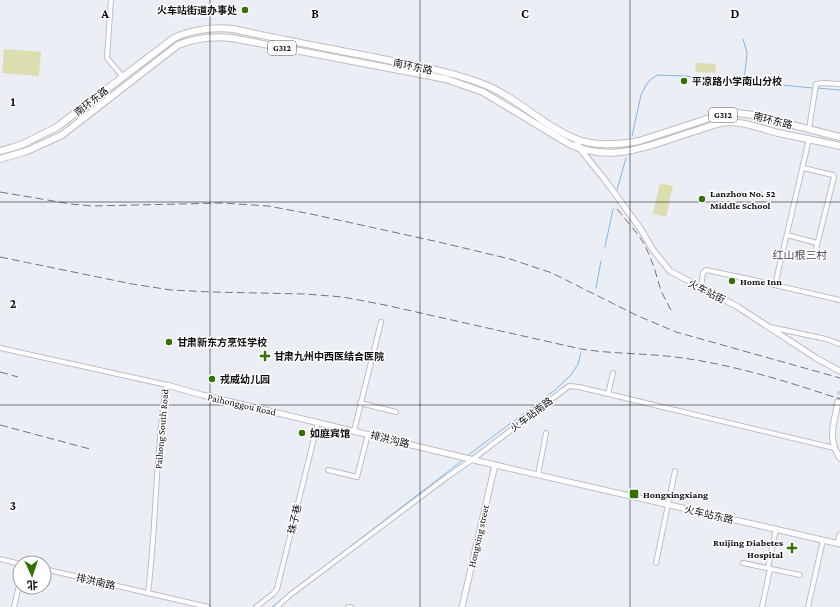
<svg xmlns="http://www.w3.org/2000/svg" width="840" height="607" viewBox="0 0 840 607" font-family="'Crimson Pro','Noto Sans SC',serif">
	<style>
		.garden { fill: #dbdeaf }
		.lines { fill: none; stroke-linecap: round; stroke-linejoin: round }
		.stream { stroke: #7fb6ea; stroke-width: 1 }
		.major-tunnel { stroke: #cacdd3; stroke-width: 5; stroke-dasharray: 5 2.5; stroke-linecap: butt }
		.minor-casing { stroke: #bbbfc5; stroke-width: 6 }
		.major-casing { stroke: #bbbfc5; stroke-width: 7 }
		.highway-casing { stroke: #bbbfc5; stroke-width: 8 }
		.minor { stroke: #fff; stroke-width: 4 }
		.major { stroke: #fff; stroke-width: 5 }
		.highway { stroke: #fff; stroke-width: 6 }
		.rail { stroke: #727479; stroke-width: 1; stroke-dasharray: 8 4; stroke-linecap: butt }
		.grid { fill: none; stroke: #0d0e11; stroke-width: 1; stroke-opacity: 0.55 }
		.poi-dot { fill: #347208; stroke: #fff; stroke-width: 1.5 }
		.labels { text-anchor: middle; stroke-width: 3; stroke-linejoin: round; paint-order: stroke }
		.shield { fill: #fff; stroke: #565658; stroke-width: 1 }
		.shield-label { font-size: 9px; font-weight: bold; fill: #0d0e11 }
		.poi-label { font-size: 10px; font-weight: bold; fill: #0d0e11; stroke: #fff; text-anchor: start }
		.street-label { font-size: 10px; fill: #0d0e11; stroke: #fff }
		.neighbourhood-label { font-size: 11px; fill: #4b4e54; stroke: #fff }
		.grid-label { font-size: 13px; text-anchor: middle; font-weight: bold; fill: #0d0e11; stroke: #fff; stroke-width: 3; stroke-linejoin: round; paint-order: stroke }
	</style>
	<rect width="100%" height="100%" fill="#ebeff5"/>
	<g class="garden">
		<path d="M 4,49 L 41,52 L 39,76 L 2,73 Z"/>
		<path d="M 696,63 L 716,64 L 715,73 L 695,72 Z"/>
		<path d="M 660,183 L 673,186 L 666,217 L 653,214 Z"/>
	</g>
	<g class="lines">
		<g class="stream">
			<path d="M 743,39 L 747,53 L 744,81"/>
			<path d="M 817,88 L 840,90"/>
			<path d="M 632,136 L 641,95 L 645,87 L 650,80 L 657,75 L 684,76 L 813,88"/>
			<path d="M 617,190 L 626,158"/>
			<path d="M 605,247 L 613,209"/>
			<path d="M 596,288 L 601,261"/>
			<path d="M 467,456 L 555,390 L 571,375 L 578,364 L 581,353"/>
			<path d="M 300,585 L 463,460"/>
			<path d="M 272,607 L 287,595"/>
		</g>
		<path class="major-tunnel" d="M 838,402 L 840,391"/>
		<g class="minor-casing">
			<g id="minor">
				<path d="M 111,0 L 107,58 L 123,77"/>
				<path d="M 809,129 L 816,84 L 824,83 L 840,84"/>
				<path d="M 803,168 L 833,175 L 834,177 L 814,257"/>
				<path d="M 787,235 L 817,243"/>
				<path d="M 775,285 L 809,139"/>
				<path d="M 701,288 L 703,273 L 706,270 L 744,278 L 840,300"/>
				<path d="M 770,327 L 826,339 L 840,344"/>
				<path d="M 0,348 L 167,385 C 162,406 161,428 159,449 C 155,497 154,545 148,593"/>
				<path d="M 608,394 L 613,373"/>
				<path d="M 360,403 L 396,412"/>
				<path d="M 354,431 L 381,322"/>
				<path d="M 328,470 L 357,477 L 368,434"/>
				<path d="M 538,475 L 546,433"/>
				<path d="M 0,559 L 20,564"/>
				<path d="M 656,563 L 675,471"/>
				<path d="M 743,563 L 800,575"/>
				<path d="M 768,568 L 776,529"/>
				<path d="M 44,569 L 208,607"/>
				<path d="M 14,607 L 20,581"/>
				<path d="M 256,607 L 273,594 L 277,589 L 318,422"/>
				<path d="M 277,607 L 290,595 L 447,477 L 473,459 L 569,386 L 579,387 L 834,448"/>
				<path d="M 348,607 L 351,607"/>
				<path d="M 762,607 L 770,569"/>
				<path d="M 808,607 L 823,540"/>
			</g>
		</g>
		<g class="major-casing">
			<g id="major">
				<path d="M 576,139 L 580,149 L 605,180 L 640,228 L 653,250 L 670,271 L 738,307 L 816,358 L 840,371"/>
				<path d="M 167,385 L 202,395 L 495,465 L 840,544"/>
				<path d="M 838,402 C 834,423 827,439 840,458"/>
				<path d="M 838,543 L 840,535"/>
				<path d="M 462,607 L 495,465"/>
			</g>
		</g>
		<g class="highway-casing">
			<g id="highway">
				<path d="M 0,151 L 21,145 L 57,127 L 174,38 C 192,30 213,27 233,29 C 283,40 333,49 382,59 C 417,66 455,72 488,86 C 520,100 545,127 576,139 C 596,147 618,145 639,141 L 719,115 L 737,113 L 753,115 L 840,137"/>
				<path d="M 0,159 L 27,151 L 62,135 L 178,45 C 195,38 214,36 232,38 L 446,79 L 483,92 L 569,144 C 612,164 651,145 692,132 C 702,129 711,125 721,123 C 740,120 760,128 778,133 C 798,137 819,141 840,146"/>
			</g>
		</g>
		<use href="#minor" class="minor"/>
		<use href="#major" class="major"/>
		<use href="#highway" class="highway"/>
		<g class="rail">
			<path d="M 0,192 L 71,204 L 92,206 L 223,203 L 268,206 L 311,214 L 443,243 L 510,259 L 552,273 L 638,316 L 676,332 L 840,378"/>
			<path d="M 617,209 L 636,232 L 645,245 L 654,267 L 661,291 L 673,314"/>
			<path d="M 0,257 L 132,284 L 171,290 L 211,292 L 305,294 L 343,297 L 385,305 L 581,349 C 612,354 643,353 675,357 C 731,364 786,381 840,399"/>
			<path d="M 0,372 L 18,377"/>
			<path d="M 0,425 L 90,449"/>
		</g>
	</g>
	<path class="grid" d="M 210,0 L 210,607M 420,0 L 420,607M 630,0 L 630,607M 0,202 L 840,202M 0,405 L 840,405"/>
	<g class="poi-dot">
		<circle cx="245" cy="10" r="4"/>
		<circle cx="684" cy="81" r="4"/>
		<circle cx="702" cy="199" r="4"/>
		<circle cx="732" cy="281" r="4"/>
		<circle cx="169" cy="342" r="4"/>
		<path d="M263 350h4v4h4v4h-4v4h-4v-4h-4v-4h4z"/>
		<circle cx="212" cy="379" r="4"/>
		<circle cx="302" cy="433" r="4"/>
		<rect x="629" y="489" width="10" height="10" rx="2"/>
		<path d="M790 542h4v4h4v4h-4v4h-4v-4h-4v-4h4z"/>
	</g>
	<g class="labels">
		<g class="shield">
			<rect x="268" y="41" width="28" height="14" rx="3"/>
			<rect x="709" y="108" width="28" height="14" rx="3"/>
		</g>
		<g class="shield-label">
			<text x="282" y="51">G312</text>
			<text x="723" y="118">G312</text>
		</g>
		<g class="poi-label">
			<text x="237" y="14" text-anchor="end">火车站街道办事处</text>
			<text x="692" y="85">平凉路小学南山分校</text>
			<text x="710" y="197">Lanzhou No. 52<tspan x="710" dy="12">Middle School</tspan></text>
			<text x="740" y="285">Home Inn</text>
			<text x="177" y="346">甘肃新东方烹饪学校</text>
			<text x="274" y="360">甘肃九州中西医结合医院</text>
			<text x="220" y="383">戎威幼儿园</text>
			<text x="310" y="437">如庭宾馆</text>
			<text x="643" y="498">Hongxingxiang</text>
			<text x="783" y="546" text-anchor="end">Ruijing Diabetes<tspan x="783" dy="12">Hospital</tspan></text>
		</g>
		<g class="street-label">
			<text transform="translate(413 66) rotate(12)" y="4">南环东路</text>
			<text transform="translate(91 101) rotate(-38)" y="4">南环东路</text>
			<text transform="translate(773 120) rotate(14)" y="4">南环东路</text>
			<text transform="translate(707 291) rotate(27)" y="4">火车站街</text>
			<text transform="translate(242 404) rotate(13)" y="4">Paihonggou Road</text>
			<text transform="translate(531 414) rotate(-37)" y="4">火车站南路</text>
			<text transform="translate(161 429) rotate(-85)" y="4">Paihong South Road</text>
			<text transform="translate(390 439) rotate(14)" y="4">排洪沟路</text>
			<text transform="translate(709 514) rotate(13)" y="4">火车站东路</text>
			<text transform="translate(294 519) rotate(-77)" y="4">珠子巷</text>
			<text transform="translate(478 536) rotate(-77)" y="4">Hongxing street</text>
			<text transform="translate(96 581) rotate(13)" y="4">排洪南路</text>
		</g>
		<g class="neighbourhood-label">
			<text x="800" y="259">红山根三村</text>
		</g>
	</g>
	<g class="grid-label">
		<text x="105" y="18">A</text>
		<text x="315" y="18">B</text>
		<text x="525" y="18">C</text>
		<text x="735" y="18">D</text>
		<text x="13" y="106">1</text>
		<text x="13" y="308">2</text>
		<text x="13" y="510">3</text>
	</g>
	<g transform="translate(32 575) rotate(177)"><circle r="19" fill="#ffffff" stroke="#9e9fa0"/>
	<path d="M0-3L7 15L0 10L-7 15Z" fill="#347208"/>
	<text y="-6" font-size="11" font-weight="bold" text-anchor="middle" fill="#0d0e11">北</text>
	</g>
</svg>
